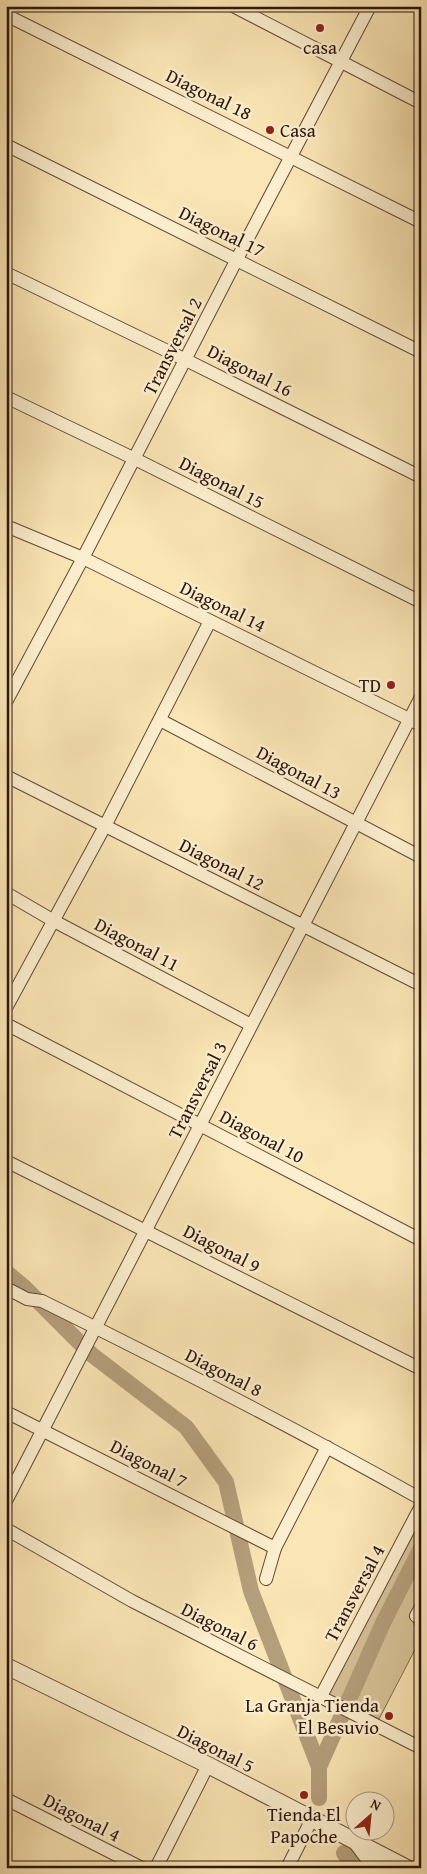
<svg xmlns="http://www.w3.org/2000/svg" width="427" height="1874" viewBox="0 0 427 1874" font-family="'Gentium Book Plus',serif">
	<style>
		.green { fill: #d7c298; stroke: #826c53 }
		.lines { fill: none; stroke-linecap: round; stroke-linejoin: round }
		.canal { stroke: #b49f7c; stroke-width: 16 }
		.minor-casing { stroke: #604a38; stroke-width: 14 }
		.tertiary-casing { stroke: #604a38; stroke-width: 18 }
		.minor { stroke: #fceece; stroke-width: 12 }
		.tertiary { stroke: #fceece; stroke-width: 16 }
		.poi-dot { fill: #8f2418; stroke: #fceece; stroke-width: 2 }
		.labels { text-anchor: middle; stroke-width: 5; stroke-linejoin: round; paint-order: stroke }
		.poi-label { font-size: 19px; fill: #2c160e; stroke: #fceece }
		.street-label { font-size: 19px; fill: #2c160e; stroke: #fceece }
	</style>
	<rect width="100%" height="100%" fill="#fae5b4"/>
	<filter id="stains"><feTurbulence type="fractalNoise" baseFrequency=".004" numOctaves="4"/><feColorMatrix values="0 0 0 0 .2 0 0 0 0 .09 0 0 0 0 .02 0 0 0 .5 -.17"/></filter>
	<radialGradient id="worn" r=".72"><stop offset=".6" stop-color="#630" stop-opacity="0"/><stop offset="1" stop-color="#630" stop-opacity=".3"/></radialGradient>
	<path class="green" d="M 421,1512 L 421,1595 L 413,1610 L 412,1619 L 417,1631 L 421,1634 L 421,1638 L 379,1719 L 328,1694 Z"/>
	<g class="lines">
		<g class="canal">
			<path d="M 6,1272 L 24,1287 L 91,1354 L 186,1427 L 226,1482 L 251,1591 L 319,1767 L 319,1798"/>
			<path d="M 319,1767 L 383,1623 L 421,1548"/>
			<path d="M 344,1853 L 355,1868"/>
		</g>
		<g class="minor-casing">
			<g id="minor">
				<path d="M 233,6 L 421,103"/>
				<path d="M 6,15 L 421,222"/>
				<path d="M 6,145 L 421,352"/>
				<path d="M 6,273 L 186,360 L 421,477"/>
				<path d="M 6,397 L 135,459 L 421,602"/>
				<path d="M 6,526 L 83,558 L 421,725"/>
				<path d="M 6,702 L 83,558 L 237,259 L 370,6"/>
				<path d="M 160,720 L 421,857"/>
				<path d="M 6,776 L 421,985"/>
				<path d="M 6,893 L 54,921 L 251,1025"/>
				<path d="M 6,1008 L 105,826 L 210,621"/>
				<path d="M 6,1024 L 421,1240"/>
				<path d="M 6,1161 L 421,1369"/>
				<path d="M 6,1288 L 27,1299 L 42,1301 C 170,1364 296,1429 421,1499"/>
				<path d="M 6,1412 L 275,1548"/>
				<path d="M 6,1501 L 421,697"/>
				<path d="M 6,1529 L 132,1601 L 421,1748"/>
				<path d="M 266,1579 L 275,1548 L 327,1447"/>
				<path d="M 421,1607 L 416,1616 L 421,1618"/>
				<path d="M 320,1698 L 421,1506"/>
				<path d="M 6,1799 L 142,1868"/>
				<path d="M 156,1868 L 208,1765"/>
				<path d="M 287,1868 L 312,1819"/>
			</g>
		</g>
		<g class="tertiary-casing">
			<g id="tertiary">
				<path d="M 6,1666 L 208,1765 L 407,1868"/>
				<path d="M 358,1844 L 376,1868"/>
			</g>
		</g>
		<use href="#minor" class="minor"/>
		<use href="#tertiary" class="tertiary"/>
	</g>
	<g class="poi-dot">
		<circle cx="320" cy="28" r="5"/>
		<circle cx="270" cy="130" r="5"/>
		<circle cx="391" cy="685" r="5"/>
		<circle cx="389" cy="1716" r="5"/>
		<circle cx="304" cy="1795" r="5"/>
	</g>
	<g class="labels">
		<g class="poi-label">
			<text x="320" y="54">casa</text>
			<text x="280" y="137" text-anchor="start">Casa</text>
			<text x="381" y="692" text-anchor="end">TD</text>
			<text x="379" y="1712" text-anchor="end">La Granja Tienda<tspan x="379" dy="22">El Besuvio</tspan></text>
			<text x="304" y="1821">Tienda El<tspan x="304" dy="22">Papoche</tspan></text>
		</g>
		<g class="street-label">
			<text transform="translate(209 94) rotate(26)" y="7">Diagonal 18</text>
			<text transform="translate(222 231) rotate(26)" y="7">Diagonal 17</text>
			<text transform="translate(172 346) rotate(-63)" y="7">Transversal 2</text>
			<text transform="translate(250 370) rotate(27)" y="7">Diagonal 16</text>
			<text transform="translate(222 482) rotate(27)" y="7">Diagonal 15</text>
			<text transform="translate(223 606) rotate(26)" y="7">Diagonal 14</text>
			<text transform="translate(299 772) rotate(28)" y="7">Diagonal 13</text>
			<text transform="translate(222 864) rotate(27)" y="7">Diagonal 12</text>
			<text transform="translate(137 944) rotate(28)" y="7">Diagonal 11</text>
			<text transform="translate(197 1090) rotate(-63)" y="7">Transversal 3</text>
			<text transform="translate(262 1136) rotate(28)" y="7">Diagonal 10</text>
			<text transform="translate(222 1248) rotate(27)" y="7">Diagonal 9</text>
			<text transform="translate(224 1372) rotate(27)" y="7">Diagonal 8</text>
			<text transform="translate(149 1463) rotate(27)" y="7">Diagonal 7</text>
			<text transform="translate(354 1593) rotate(-62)" y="7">Transversal 4</text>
			<text transform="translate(220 1626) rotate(27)" y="7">Diagonal 6</text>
			<text transform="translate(216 1748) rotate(27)" y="7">Diagonal 5</text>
			<text transform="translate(82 1817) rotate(27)" y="7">Diagonal 4</text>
		</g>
	</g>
	<rect width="427" height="1874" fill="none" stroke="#fae5b4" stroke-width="25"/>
	<rect x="8" y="8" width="412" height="1859" fill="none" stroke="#2c160e" stroke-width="2.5"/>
	<rect x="12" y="12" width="402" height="1849" fill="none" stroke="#2c160e"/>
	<g transform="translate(370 1816) rotate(27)"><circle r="24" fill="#fceece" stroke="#a99881"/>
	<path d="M0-4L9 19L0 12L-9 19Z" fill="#8f2418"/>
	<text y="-8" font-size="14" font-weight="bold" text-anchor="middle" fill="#2c160e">N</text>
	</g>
	<rect width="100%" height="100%" filter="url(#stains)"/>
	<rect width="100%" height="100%" fill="url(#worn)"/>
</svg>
